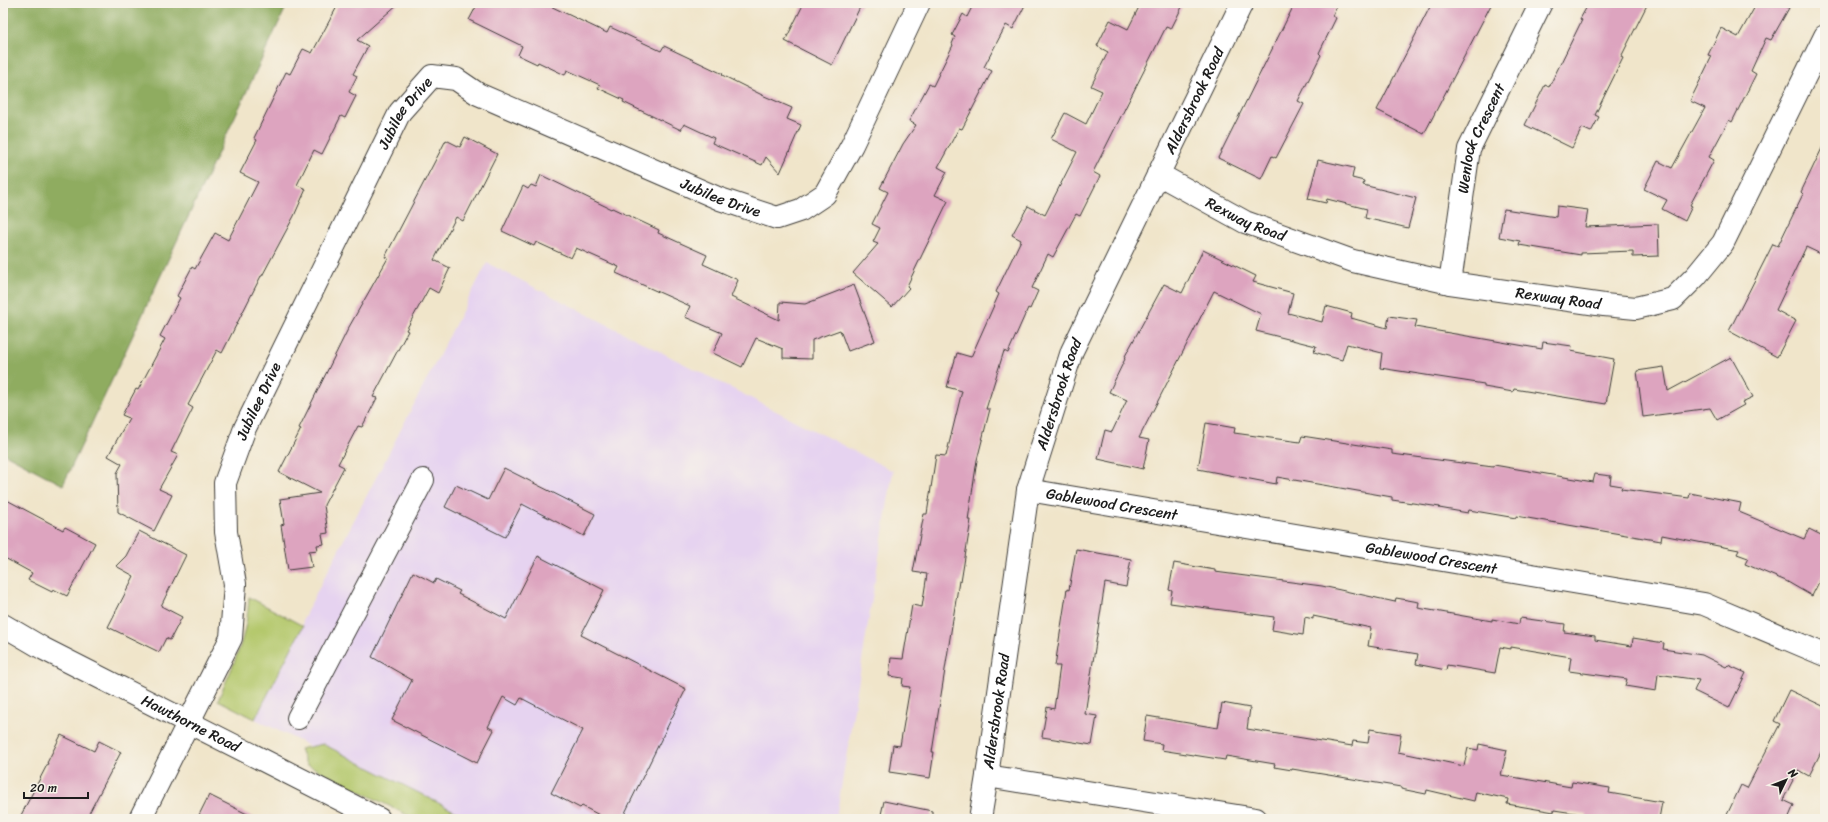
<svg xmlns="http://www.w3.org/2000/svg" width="1828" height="822" viewBox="0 0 1828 822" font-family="Sriracha,sans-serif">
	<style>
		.built { fill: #e6d3f0 }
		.green { fill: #b4c86c; stroke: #687244 }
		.forest { fill: #8fac60; stroke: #56643e }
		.building { fill: #dda4bf }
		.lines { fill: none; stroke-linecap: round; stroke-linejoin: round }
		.minor-casing { stroke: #3c3a36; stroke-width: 24 }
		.minor { stroke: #fff; stroke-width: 22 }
		.labels { text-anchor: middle; stroke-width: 3.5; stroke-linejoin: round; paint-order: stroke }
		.street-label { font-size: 15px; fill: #1c1c1c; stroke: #f7f3e8 }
	</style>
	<rect width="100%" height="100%" fill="#f7f3e8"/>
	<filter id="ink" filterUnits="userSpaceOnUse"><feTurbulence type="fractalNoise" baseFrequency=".025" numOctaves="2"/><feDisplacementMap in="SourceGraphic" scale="8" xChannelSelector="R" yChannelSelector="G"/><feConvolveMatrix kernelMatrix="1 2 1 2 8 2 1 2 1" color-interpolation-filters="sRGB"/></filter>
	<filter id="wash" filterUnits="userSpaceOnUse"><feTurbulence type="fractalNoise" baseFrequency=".012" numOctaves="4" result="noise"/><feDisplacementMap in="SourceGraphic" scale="16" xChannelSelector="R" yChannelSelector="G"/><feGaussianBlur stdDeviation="0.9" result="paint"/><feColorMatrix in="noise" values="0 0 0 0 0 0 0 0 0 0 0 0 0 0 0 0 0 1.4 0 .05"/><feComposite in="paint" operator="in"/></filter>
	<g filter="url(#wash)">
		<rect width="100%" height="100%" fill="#f0e5ca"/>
		<path class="built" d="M 487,263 L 893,471 L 836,819 L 457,819 L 255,719 L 303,626 L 303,619 Z"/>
		<g class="green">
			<path d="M 249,597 L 303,626 L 255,719 L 218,700 C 234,663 247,638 249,597 Z"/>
			<path d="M 323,744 L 466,817 L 467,819 L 415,819 L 306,764 L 300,749 Z"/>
		</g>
		<path class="forest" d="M 3,3 L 288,3 L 63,485 L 3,453 Z"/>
		<g id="blocks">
			<g class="building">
				<path d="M 339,3 L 399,3 L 357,40 L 368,46 L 353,74 L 357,76 L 349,92 L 356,96 L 345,118 L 341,116 L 322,154 L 314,150 L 297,185 L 306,189 L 294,216 L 262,276 L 261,276 L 222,353 L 217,350 L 188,405 L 193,408 L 171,452 L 178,455 L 159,489 L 172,495 L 154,531 L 118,512 L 117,473 L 122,464 L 108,456 L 129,418 L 122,415 L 136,389 L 138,390 L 165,339 L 160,336 L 180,298 L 177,296 L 192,267 L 195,269 L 215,233 L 228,240 L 258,182 L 240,173 L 257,140 L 254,138 L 286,72 L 290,74 L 303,49 L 312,53 Z"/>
				<path d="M 478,3 L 544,3 L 607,33 L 610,27 L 661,51 L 664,46 L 723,74 L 722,75 L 762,95 L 792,108 L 787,119 L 801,125 L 780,173 L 766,157 L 762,165 L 712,143 L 714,138 L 684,124 L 681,130 L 623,102 L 624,100 L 598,88 L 600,85 L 567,70 L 565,75 L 538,62 L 537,64 L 518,55 L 522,46 L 469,20 Z"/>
				<path d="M 804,3 L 862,3 L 832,65 L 785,41 Z"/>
				<path d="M 974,3 L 1026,3 L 1013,29 L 1006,25 L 984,67 L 992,71 L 962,129 L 959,128 L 938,167 L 947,172 L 935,195 L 948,201 L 907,286 L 909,288 L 892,307 L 853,273 L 878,244 L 873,242 L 880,228 L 872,224 L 888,192 L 880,188 L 903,144 L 916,125 L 909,121 L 929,84 L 933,86 L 953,45 L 952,44 L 955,37 L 952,35 L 963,14 L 967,17 Z"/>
				<path d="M 1141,3 L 1184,3 L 1171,29 L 1166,27 L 1093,172 L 1100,176 L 1080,216 L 1076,214 L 1053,257 L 1048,254 L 1032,288 L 1038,291 L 1030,309 L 1028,308 L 1008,353 L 1004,351 L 986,409 L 990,409 L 977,460 L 968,520 L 971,520 L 961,582 L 959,581 L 932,752 L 934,752 L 930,778 L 889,772 L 893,745 L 900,746 L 910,687 L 902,686 L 903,678 L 889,676 L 891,658 L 903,659 L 912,605 L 922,607 L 927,574 L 913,572 L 924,514 L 927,514 L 936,455 L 946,456 L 962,391 L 947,387 L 957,353 L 971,357 L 999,294 L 996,292 L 1021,240 L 1012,235 L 1028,206 L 1045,215 L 1077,152 L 1051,139 L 1065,113 L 1086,124 L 1102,91 L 1091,86 L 1108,52 L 1097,46 L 1110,20 L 1128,29 Z"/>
				<path d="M 1295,3 L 1338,3 L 1332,16 L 1336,18 L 1319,53 L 1321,55 L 1298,101 L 1304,104 L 1276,158 L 1272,156 L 1261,179 L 1218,158 Z"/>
				<path d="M 1432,3 L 1492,3 L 1424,134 L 1377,110 Z"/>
				<path d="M 1589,3 L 1648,3 L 1621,57 L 1623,58 L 1595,115 L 1599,117 L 1591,132 L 1582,128 L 1572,148 L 1525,125 L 1545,85 L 1549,87 L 1582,20 L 1580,19 Z"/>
				<path d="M 1757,3 L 1780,3 L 1789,8 L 1771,40 L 1766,38 L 1751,71 L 1756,74 L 1732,122 L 1729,120 L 1709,157 L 1714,160 L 1690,205 L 1692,206 L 1685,221 L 1662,209 L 1667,200 L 1644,189 L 1658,161 L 1672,168 L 1705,108 L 1690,101 L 1712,56 L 1708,55 L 1721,28 L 1738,37 Z"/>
				<path d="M 465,137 L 497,154 L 463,221 L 456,217 L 434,260 L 450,268 L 438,293 L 429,288 L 406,330 L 408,331 L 373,397 L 377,398 L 362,427 L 358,426 L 338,464 L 344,467 L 324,505 L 328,533 L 322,534 L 324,544 L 317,545 L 318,550 L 309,551 L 312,567 L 288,570 L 281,525 L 284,524 L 280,499 L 320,493 L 279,472 L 301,429 L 299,428 L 349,327 L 388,258 L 385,257 L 446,140 L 460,147 Z"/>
				<path d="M 1825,142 L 1825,256 L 1806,247 L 1776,310 L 1796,321 L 1777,357 L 1729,331 L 1773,244 L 1778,246 L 1803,194 L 1801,192 Z"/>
				<path d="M 1318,160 L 1354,168 L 1352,178 L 1364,181 L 1363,185 L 1416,198 L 1408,228 L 1365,218 L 1367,209 L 1327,199 L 1326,203 L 1308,199 Z"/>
				<path d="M 541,175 L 611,209 L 612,208 L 659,230 L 658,233 L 707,255 L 703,264 L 738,280 L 731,297 L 779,320 L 780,302 L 805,304 L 854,285 L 875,341 L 848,351 L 840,330 L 812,340 L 812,359 L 783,358 L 783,349 L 756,338 L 742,367 L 713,353 L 722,333 L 685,317 L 690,306 L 616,273 L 619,267 L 576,248 L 571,258 L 536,242 L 534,246 L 502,231 L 523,186 L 528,189 L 531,185 L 536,187 Z"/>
				<path d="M 1557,206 L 1588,210 L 1585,227 L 1658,224 L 1659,256 L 1633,257 L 1633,251 L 1581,253 L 1581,255 L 1519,245 L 1520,241 L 1499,237 L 1504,209 L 1556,217 Z"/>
				<path d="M 1203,250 L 1256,276 L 1253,282 L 1293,293 L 1288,313 L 1322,322 L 1326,306 L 1352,313 L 1351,318 L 1387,328 L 1389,316 L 1417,320 L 1415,327 L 1542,349 L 1543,342 L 1572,346 L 1571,351 L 1614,359 L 1606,404 L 1514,389 L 1513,392 L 1484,387 L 1484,384 L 1380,368 L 1382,353 L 1347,344 L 1342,360 L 1314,352 L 1316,346 L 1256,331 L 1261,314 L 1214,291 L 1139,438 L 1149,440 L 1143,469 L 1098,459 L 1105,430 L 1112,432 L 1127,400 L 1109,392 L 1125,359 L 1124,358 L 1164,284 L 1182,293 Z"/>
				<path d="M 1731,357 L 1753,397 L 1742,402 L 1744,405 L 1717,420 L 1710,408 L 1643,417 L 1637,371 L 1664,367 L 1668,391 Z"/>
				<path d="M 1206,423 L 1235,428 L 1234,433 L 1300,442 L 1302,436 L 1392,450 L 1392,454 L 1493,467 L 1494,465 L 1593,482 L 1595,474 L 1611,476 L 1610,484 L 1622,486 L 1621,489 L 1689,498 L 1690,493 L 1741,503 L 1739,512 L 1804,539 L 1809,529 L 1825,537 L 1825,570 L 1812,596 L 1786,581 L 1745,564 L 1748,558 L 1737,554 L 1739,550 L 1662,535 L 1661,541 L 1516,516 L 1516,518 L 1469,510 L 1468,513 L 1439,508 L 1440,507 L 1392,500 L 1392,497 L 1277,477 L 1276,484 L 1198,469 Z"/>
				<path d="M 504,468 L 595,514 L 584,536 L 522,504 L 505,537 L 445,507 L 456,485 L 488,500 Z"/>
				<path d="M 3,498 L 63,530 L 65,527 L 95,543 L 67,596 L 53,589 L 52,592 L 28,580 L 32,573 L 3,557 Z"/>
				<path d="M 139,531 L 186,555 L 161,606 L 182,617 L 170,640 L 166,638 L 159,652 L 108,627 L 134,576 L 116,566 L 126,556 Z"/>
				<path d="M 1076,549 L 1131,559 L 1126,587 L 1105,583 L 1085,714 L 1097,716 L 1092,745 L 1042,737 L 1047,707 L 1054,709 L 1060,666 L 1055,666 L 1067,589 L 1069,590 Z"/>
				<path d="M 538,556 L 604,590 L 581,635 L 686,689 L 622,819 L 607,819 L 582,806 L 580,808 L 551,793 L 583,730 L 521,698 L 517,705 L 503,697 L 488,727 L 494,730 L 477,763 L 392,720 L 412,680 L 372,657 L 413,572 L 434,583 L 436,579 L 460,591 L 458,594 L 506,619 Z"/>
				<path d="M 1174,563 L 1215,570 L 1215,572 L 1322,586 L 1395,602 L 1396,598 L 1419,602 L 1418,608 L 1492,621 L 1492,619 L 1519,624 L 1520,618 L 1565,624 L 1564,632 L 1595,636 L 1595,640 L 1632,646 L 1633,638 L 1664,643 L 1663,649 L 1702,655 L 1726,667 L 1728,665 L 1746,673 L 1729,708 L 1694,691 L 1699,680 L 1658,674 L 1656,691 L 1625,686 L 1627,679 L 1569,671 L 1571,657 L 1511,647 L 1511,649 L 1500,647 L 1495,673 L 1447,665 L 1446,670 L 1416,664 L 1418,654 L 1368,646 L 1371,628 L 1313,616 L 1313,619 L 1305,617 L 1303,635 L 1272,630 L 1274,617 L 1170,603 L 1172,591 L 1169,590 Z"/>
				<path d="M 1789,690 L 1825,707 L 1825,744 L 1809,776 L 1798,770 L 1783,800 L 1794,805 L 1788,819 L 1725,819 L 1741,785 L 1747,788 L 1780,724 L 1774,721 Z"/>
				<path d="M 1222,703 L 1250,708 L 1247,729 L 1352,746 L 1353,741 L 1368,743 L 1370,729 L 1401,734 L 1398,752 L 1464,766 L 1468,748 L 1478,750 L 1479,744 L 1507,750 L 1501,775 L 1571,787 L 1572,782 L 1610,788 L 1609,793 L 1662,802 L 1659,819 L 1586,819 L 1587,815 L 1554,810 L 1554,812 L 1507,804 L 1508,799 L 1476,792 L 1474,801 L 1427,790 L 1426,794 L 1401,789 L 1401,787 L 1292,769 L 1292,770 L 1274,767 L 1275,764 L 1226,756 L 1225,760 L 1161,750 L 1162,744 L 1143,741 L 1147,716 L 1218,728 Z"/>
				<path d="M 61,735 L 94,751 L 99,741 L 121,752 L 86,819 L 19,819 L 48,763 L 47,763 Z"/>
				<path d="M 209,795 L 257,819 L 197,819 Z"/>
				<path d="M 884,801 L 932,811 L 932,819 L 880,819 Z"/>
			</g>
		</g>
	</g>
	<g filter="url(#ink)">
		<use href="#blocks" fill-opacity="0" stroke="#3c3a36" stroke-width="1"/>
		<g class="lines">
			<g class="minor-casing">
				<g id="minor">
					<path id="s1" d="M 1158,174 L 1245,222 L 1353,261 L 1450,283 L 1604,305 L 1636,308 L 1673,299 L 1696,276 L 1723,243 L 1825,36"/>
					<path id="s2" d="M 1450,283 L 1469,149 L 1541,3"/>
					<path id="s3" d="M 1028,490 L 1704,604 L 1825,655"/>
					<path id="s4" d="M 3,625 L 44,649 L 379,819"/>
					<path d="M 298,718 L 423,480"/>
					<path d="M 987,776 L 1256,819"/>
					<path id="s5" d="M 140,819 L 231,638 L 235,584 L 226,532 L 225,483 L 245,428 L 400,112 L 432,76 L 456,79 L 478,94 L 720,199 L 777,218 L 801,210 L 825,194 L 852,145 L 919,3"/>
					<path id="s6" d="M 980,819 L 987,776 L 1028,490 L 1072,351 L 1242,3"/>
				</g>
			</g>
			<use href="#minor" class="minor"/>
		</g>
	</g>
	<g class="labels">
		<g class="street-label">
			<text dy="5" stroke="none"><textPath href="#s6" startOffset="757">Aldersbrook Road</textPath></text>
			<text dy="5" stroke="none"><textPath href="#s5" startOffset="771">Jubilee Drive</textPath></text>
			<text dy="5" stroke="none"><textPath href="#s2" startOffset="149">Wenlock Crescent</textPath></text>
			<text dy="5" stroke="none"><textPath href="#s5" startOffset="1132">Jubilee Drive</textPath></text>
			<text dy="5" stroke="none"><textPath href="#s1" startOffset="99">Rexway Road</textPath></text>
			<text dy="5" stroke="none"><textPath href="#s1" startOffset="423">Rexway Road</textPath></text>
			<text dy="5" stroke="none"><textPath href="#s6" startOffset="433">Aldersbrook Road</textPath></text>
			<text dy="5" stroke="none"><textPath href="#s5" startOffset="447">Jubilee Drive</textPath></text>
			<text dy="5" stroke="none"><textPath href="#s3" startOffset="85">Gablewood Crescent</textPath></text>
			<text dy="5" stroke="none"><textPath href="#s3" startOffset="409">Gablewood Crescent</textPath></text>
			<text dy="5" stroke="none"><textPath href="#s6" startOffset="109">Aldersbrook Road</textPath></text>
			<text dy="5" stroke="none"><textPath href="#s4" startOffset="212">Hawthorne Road</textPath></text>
		</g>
	</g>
	<rect width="1828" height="822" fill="none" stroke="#f7f3e8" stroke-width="16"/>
	<g transform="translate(1786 780) rotate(47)" stroke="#f7f3e8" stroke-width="3" paint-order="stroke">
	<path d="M0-3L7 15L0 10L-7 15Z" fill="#1c1c1c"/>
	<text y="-6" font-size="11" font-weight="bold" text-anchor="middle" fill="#1c1c1c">N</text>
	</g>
	<path d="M24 792v6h64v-6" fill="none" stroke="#1c1c1c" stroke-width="2"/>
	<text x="30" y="792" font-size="12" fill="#1c1c1c" stroke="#f7f3e8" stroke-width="3" paint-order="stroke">20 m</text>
</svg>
